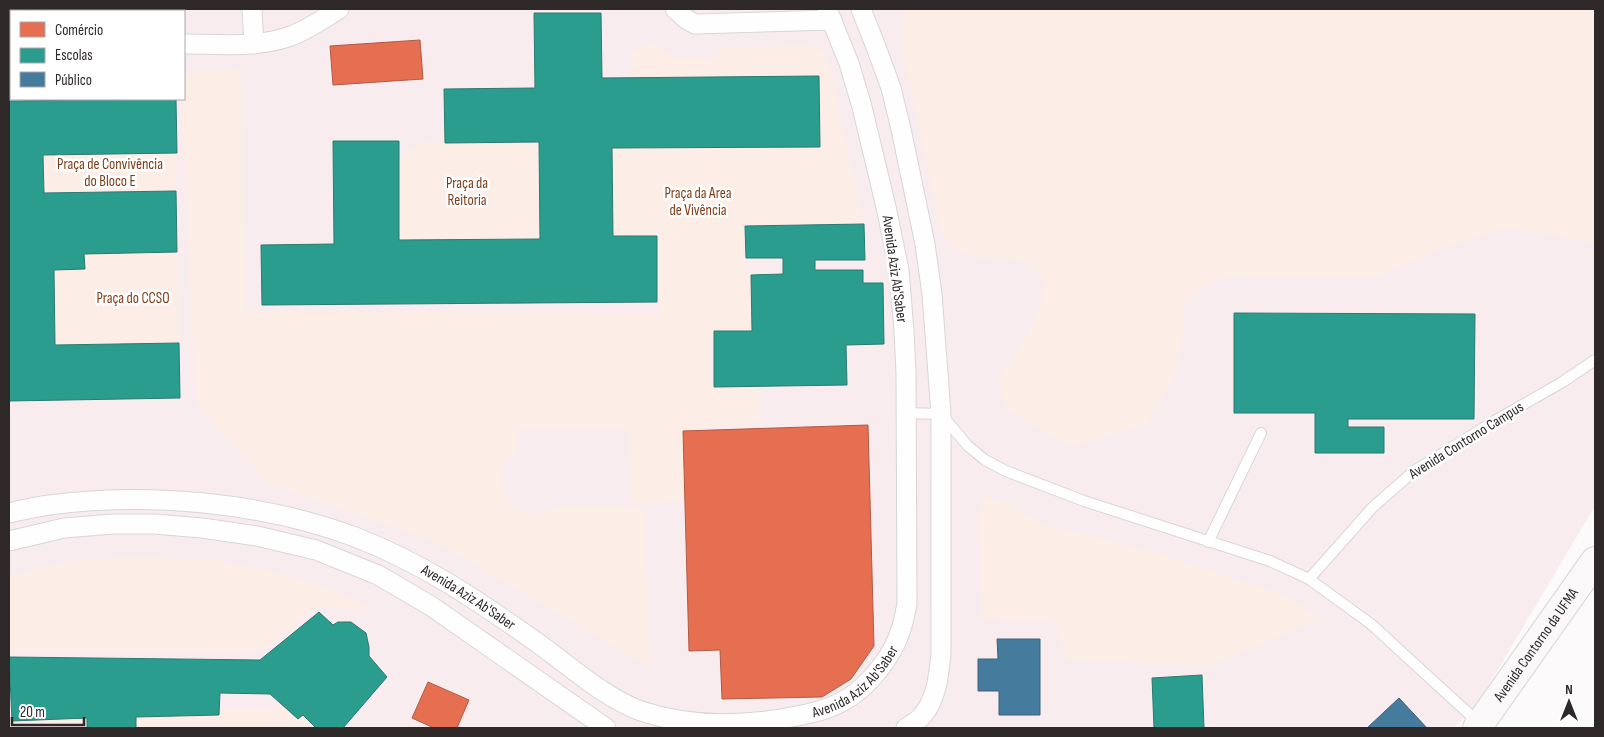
<svg xmlns="http://www.w3.org/2000/svg" width="1604" height="737" viewBox="0 0 1604 737" font-family="'Sofia Sans Condensed',sans-serif">
	<style>
		.built { fill: #f9ecef; fill-rule: evenodd }
		.green { fill: #fcede7 }
		.shops { fill: #e76f51; stroke: #b05a45 }
		.schools { fill: #2a9d8f; stroke: #2b7a70 }
		.public { fill: #457b9d; stroke: #3e627a }
		.lines { fill: none; stroke-linecap: round; stroke-linejoin: round }
		.service-casing { stroke: #d8d5d6; stroke-width: 12 }
		.minor-casing { stroke: #d8d5d6; stroke-width: 21 }
		.secondary-casing { stroke: #d8d5d6; stroke-width: 30 }
		.service { stroke: #fffefe; stroke-width: 10 }
		.minor { stroke: #fffefe; stroke-width: 19 }
		.secondary { stroke: #faf8f8; stroke-width: 28 }
		.labels { text-anchor: middle; stroke-width: 5; stroke-linejoin: round; paint-order: stroke }
		.park-label { font-size: 15px; fill: #7f3c16; stroke: #fff }
		.street-label { font-size: 15px; fill: #2e2829; stroke: #fff }
	</style>
	<rect width="100%" height="100%" fill="#fcfafb"/>
	<path class="built" d="M 9,9 L 1595,9 L 1595,506 L 1478,703 L 1454,728 L 9,728 ZM 11,11 L 184,11 L 184,99 L 11,99 Z"/>
	<g class="green">
		<path d="M 909,9 L 1595,9 L 1595,245 L 1555,235 L 1505,228 L 1439,250 L 1377,277 L 1230,276 L 1205,284 L 1185,303 L 1183,333 L 1176,373 L 1146,424 L 1071,447 L 1007,410 L 998,381 L 1020,348 L 1042,304 L 1045,280 L 1029,263 L 1001,256 L 980,259 L 957,250 L 941,232 L 903,51 L 905,16 Z"/>
		<path d="M 652,42 L 678,60 L 711,60 L 725,48 L 811,45 L 822,52 L 828,62 L 864,224 L 745,226 L 745,273 L 751,275 L 752,331 L 714,331 L 714,387 L 758,387 L 759,421 L 683,431 L 685,501 L 634,504 L 628,429 L 516,430 L 518,452 L 506,461 L 500,475 L 503,492 L 511,502 L 524,512 L 540,514 L 555,507 L 644,508 L 650,667 L 436,542 L 269,484 L 196,404 L 181,99 L 184,99 L 184,73 L 241,69 L 245,311 L 659,313 L 657,236 L 613,236 L 612,148 L 820,147 L 819,77 L 638,78 L 632,71 L 632,54 Z"/>
		<path d="M 427,141 L 445,143 L 539,142 L 540,239 L 399,240 L 399,156 Z"/>
		<path d="M 177,153 L 176,191 L 44,193 L 43,155 Z"/>
		<path d="M 177,252 L 179,343 L 55,345 L 54,270 L 85,269 L 84,254 Z"/>
		<path d="M 985,497 L 1010,504 L 1045,526 L 1085,534 L 1155,553 L 1287,596 L 1320,619 L 1209,666 L 1066,659 L 1055,622 L 982,619 L 980,586 L 978,521 Z"/>
		<path d="M 112,558 L 161,558 L 216,560 L 287,575 L 334,591 L 372,609 L 317,607 L 260,652 L 9,654 L 9,576 L 65,562 Z"/>
		<path d="M 219,708 L 286,708 L 298,719 L 303,715 L 316,728 L 136,728 L 136,717 L 219,715 Z"/>
		<path d="M 87,718 L 87,728 L 34,728 L 27,720 Z"/>
	</g>
	<g class="shops">
		<path d="M 420,40 L 423,79 L 333,85 L 330,46 Z"/>
		<path d="M 868,425 L 874,646 L 851,679 L 822,697 L 722,699 L 720,650 L 689,651 L 683,431 Z"/>
		<path d="M 428,682 L 469,700 L 457,728 L 434,728 L 412,718 Z"/>
	</g>
	<g class="schools">
		<path d="M 103,9 L 147,9 L 147,11 L 104,11 Z"/>
		<path d="M 534,13 L 601,13 L 602,78 L 819,76 L 820,147 L 612,148 L 613,236 L 657,236 L 657,302 L 262,305 L 261,245 L 334,244 L 333,141 L 399,141 L 399,240 L 540,239 L 539,142 L 445,143 L 444,89 L 535,88 Z"/>
		<path d="M 176,99 L 177,153 L 43,155 L 44,193 L 176,191 L 177,252 L 84,254 L 85,269 L 54,270 L 55,345 L 179,343 L 180,398 L 9,401 L 9,101 Z"/>
		<path d="M 864,224 L 865,260 L 815,260 L 815,270 L 863,270 L 863,283 L 883,283 L 884,344 L 846,345 L 847,385 L 714,387 L 714,331 L 752,331 L 751,275 L 783,274 L 783,258 L 746,258 L 745,226 Z"/>
		<path d="M 1234,313 L 1475,314 L 1474,419 L 1348,419 L 1348,427 L 1384,427 L 1384,453 L 1315,453 L 1315,413 L 1234,413 Z"/>
		<path d="M 319,612 L 333,625 L 338,622 L 351,622 L 366,633 L 369,647 L 369,656 L 387,677 L 343,728 L 316,728 L 303,715 L 298,719 L 270,694 L 220,693 L 219,715 L 136,717 L 136,728 L 87,728 L 87,718 L 12,721 L 9,657 L 260,660 Z"/>
		<path d="M 1202,675 L 1204,728 L 1154,728 L 1152,678 Z"/>
	</g>
	<g class="public">
		<path d="M 997,639 L 1040,639 L 1040,715 L 999,715 L 999,691 L 978,691 L 978,659 L 998,659 Z"/>
		<path d="M 1399,698 L 1427,728 L 1367,728 Z"/>
	</g>
	<g class="lines">
		<g class="service-casing">
			<g id="service">
				<path d="M 906,413 L 941,414 L 968,446 L 985,460 L 1006,471 L 1084,501 L 1270,561 L 1309,579 L 1371,624 L 1480,724"/>
				<path d="M 1208,542 L 1261,433"/>
				<path d="M 1309,579 L 1373,507 L 1414,471 L 1496,420 L 1561,383 L 1595,360"/>
			</g>
		</g>
		<g class="minor-casing">
			<g id="minor">
				<path d="M 252,9 L 254,44"/>
				<path d="M 675,9 L 686,19 L 695,24 L 832,20"/>
				<path d="M 861,9 L 876,47 L 891,88 L 901,129 L 925,244 L 932,294 L 941,414 L 941,653 C 939,674 937,699 922,716 C 918,721 911,725 906,728"/>
				<path d="M 9,43 L 11,43"/>
				<path d="M 184,44 C 218,44 255,48 288,37 C 306,31 323,19 339,9"/>
				<path id="s1" d="M 9,513 C 22,510 35,507 49,505 C 148,492 261,502 355,537 C 423,563 480,602 539,644 C 571,667 605,698 641,711 C 695,729 753,726 807,714 C 821,711 838,705 850,697 C 871,683 894,654 901,629 C 904,621 905,613 907,604 L 906,373 L 904,331 L 899,270 L 886,207 L 862,107 L 849,63 L 827,9"/>
				<path d="M 9,541 L 64,528 L 113,524 L 154,524 L 202,528 L 257,536 L 316,550 L 378,575 L 431,606 L 606,728"/>
			</g>
		</g>
		<g class="secondary-casing">
			<g id="secondary">
				<path id="s2" d="M 1477,728 L 1595,561"/>
			</g>
		</g>
		<use href="#service" class="service"/>
		<use href="#minor" class="minor"/>
		<use href="#secondary" class="secondary"/>
	</g>
	<g class="labels">
		<g class="park-label">
			<text x="110" y="169">Praça de Convivência<tspan x="110" dy="17">do Bloco E</tspan></text>
			<text x="467" y="188">Praça da<tspan x="467" dy="17">Reitoria</tspan></text>
			<text x="698" y="198">Praça da Area<tspan x="698" dy="17">de Vivência</tspan></text>
			<text x="133" y="303">Praça do CCSO</text>
		</g>
		<g class="street-label">
			<text transform="translate(895 269) rotate(82)" y="5">Avenida Aziz Ab'Saber</text>
			<text transform="translate(1466 440) rotate(-32)" y="5">Avenida Contorno Campus</text>
			<text dy="5" stroke="none"><textPath href="#s1" startOffset="480">Avenida Aziz Ab'Saber</textPath></text>
			<text dy="5" stroke="none"><textPath href="#s2" startOffset="102">Avenida Contorno da UFMA</textPath></text>
			<text dy="5" stroke="none"><textPath href="#s1" startOffset="915">Avenida Aziz Ab'Saber</textPath></text>
		</g>
	</g>
	<rect width="1604" height="737" fill="none" stroke="#2e2829" stroke-width="20"/>
	<rect x="10" y="10" width="175" height="90" fill="#ffffff" stroke="#aba9a9"/>
	<rect x="20" y="22" width="25" height="15" fill="#e76f51" stroke="#aba9a9"/>
	<text x="55" y="35" font-size="15" fill="#2e2829">Comércio</text>
	<rect x="20" y="48" width="25" height="15" fill="#2a9d8f" stroke="#aba9a9"/>
	<text x="55" y="60" font-size="15" fill="#2e2829">Escolas</text>
	<rect x="20" y="72" width="25" height="15" fill="#457b9d" stroke="#aba9a9"/>
	<text x="55" y="85" font-size="15" fill="#2e2829">Público</text>
	<g transform="translate(1569 702)" stroke="#ffffff" stroke-width="4" paint-order="stroke">
	<path d="M0-4L9 19L0 12L-9 19Z" fill="#2e2829"/>
	<text y="-8" font-size="14" font-weight="bold" text-anchor="middle" fill="#2e2829">N</text>
	</g>
	<path d="M12 717v8h72v-8" fill="none" stroke="#2e2829" stroke-width="2.5"/>
	<text x="20" y="717" font-size="15" fill="#2e2829" stroke="#ffffff" stroke-width="4" paint-order="stroke">20 m</text>
</svg>
